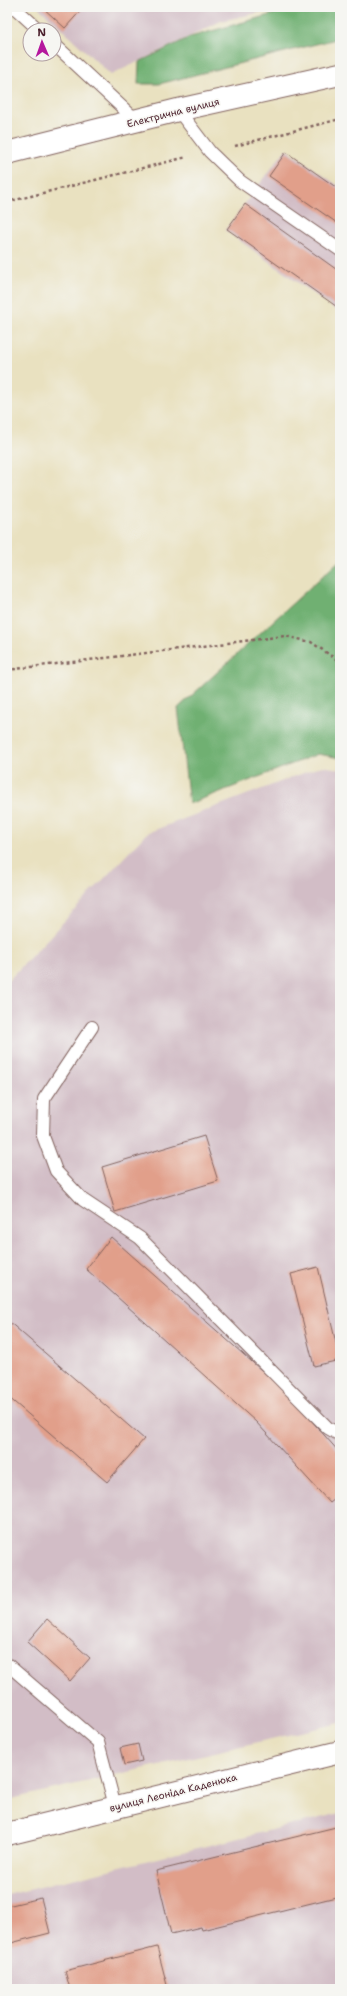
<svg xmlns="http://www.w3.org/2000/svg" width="347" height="1996" viewBox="0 0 347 1996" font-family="'Shantell Sans',sans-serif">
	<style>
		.industrial { fill: #d2bdc6 }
		.forest { fill: #70b072; stroke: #5d684e }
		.building { fill: #e19f8a }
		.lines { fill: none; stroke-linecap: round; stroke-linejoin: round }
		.lane-casing { stroke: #82635f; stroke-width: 14 }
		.street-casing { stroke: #82635f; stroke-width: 24 }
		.secondary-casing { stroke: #82635f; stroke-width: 24 }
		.path { stroke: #82635f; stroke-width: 2.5; stroke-dasharray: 3 3; stroke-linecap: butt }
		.lane { stroke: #fff; stroke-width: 12 }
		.street { stroke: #fff; stroke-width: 22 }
		.secondary { stroke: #fff; stroke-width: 22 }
		.labels { text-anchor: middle; stroke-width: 3; stroke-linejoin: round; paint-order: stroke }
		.street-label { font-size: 10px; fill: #4a1f2b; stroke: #f6f6f2 }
	</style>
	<rect width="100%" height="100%" fill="#f6f6f2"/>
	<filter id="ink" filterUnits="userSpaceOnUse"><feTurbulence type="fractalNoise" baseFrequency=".025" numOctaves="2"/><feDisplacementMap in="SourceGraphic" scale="8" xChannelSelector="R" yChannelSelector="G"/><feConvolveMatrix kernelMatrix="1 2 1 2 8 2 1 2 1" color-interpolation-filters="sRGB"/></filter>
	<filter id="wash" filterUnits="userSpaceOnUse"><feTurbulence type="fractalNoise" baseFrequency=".012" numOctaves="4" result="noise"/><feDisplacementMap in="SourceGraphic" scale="16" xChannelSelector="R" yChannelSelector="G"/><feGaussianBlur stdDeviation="0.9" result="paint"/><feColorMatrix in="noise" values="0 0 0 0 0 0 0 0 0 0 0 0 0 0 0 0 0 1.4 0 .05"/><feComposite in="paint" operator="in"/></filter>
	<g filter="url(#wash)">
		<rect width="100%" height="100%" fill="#e9e1c0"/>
		<g class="industrial">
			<path d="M 38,7 L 285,7 L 221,21 L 111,75 Z"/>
			<path d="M 286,149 L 340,187 L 340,313 L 225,230 Z"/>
			<path d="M 322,766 L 340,769 L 340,1723 L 7,1800 L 7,982 L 147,833 Z"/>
			<path d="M 340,1813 L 340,1989 L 7,1989 L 7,1895 Z"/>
		</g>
		<g class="forest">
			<path d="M 298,7 L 340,7 L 340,38 L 159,84 L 138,84 L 139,62 L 190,37 Z"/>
			<path d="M 340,560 L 340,758 L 318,754 L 189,804 L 178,708 Z"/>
		</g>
		<g id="blocks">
			<g class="building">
				<path d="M 42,7 L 84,7 L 65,28 Z"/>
				<path d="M 286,152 L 340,190 L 340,225 L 269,176 Z"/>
				<path d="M 245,204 L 340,272 L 340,309 L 227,229 Z"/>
				<path d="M 204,1136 L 218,1181 L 115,1212 L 102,1167 Z"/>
				<path d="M 111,1237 L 287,1393 L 340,1453 L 340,1495 L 330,1503 L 256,1422 L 86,1269 Z"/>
				<path d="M 318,1267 L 340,1360 L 314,1366 L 291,1274 Z"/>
				<path d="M 7,1320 L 144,1439 L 107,1482 L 7,1396 Z"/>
				<path d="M 340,1532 L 340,1543 L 337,1533 Z"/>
				<path d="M 47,1619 L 90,1658 L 70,1681 L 27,1642 Z"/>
				<path d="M 138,1744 L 142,1761 L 124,1765 L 120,1748 Z"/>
				<path d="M 340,1826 L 340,1896 L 202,1930 L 201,1927 L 171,1934 L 156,1871 Z"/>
				<path d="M 41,1898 L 50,1933 L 7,1944 L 7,1906 Z"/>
				<path d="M 157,1947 L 168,1989 L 70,1989 L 65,1971 Z"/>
			</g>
		</g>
	</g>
	<g filter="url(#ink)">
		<use href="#blocks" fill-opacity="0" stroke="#82635f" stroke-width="1"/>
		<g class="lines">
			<g class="lane-casing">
				<g id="lane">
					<path d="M 14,7 L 39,30"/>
					<path d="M 54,44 L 137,121"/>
					<path d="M 178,110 L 210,152 L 240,181 L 340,250"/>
					<path d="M 92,1027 L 44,1099 L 43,1136 L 56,1171 L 83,1200 L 140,1238 L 328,1428 L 340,1435"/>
					<path d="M 7,1664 L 98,1742 L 115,1806"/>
				</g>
			</g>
			<g class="street-casing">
				<path id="street" d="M 7,1834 L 340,1752"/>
			</g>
			<g class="secondary-casing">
				<path id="secondary" d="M 7,153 L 178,110 L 340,74"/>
			</g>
			<g class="path">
				<path d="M 235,146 L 340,119"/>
				<path d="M 7,202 L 187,157"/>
				<path d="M 7,670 L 285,636 L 311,642 L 340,662"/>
			</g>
			<use href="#lane" class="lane"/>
			<use href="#street" class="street"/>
			<use href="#secondary" class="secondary"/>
		</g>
	</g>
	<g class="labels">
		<g class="street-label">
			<text transform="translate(173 112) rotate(-14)" y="4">Електрична вулиця</text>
			<text transform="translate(173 1792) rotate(-14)" y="4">вулиця Леоніда Каденюка</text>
		</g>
	</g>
	<rect width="347" height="1996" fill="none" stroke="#f6f6f2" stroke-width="24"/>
	<g transform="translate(42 42) rotate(358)"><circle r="19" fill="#f6f6f2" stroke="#b1a0a2"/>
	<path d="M0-3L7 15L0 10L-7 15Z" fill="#b5179e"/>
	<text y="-6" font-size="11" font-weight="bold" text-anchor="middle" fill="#4a1f2b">N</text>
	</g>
</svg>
